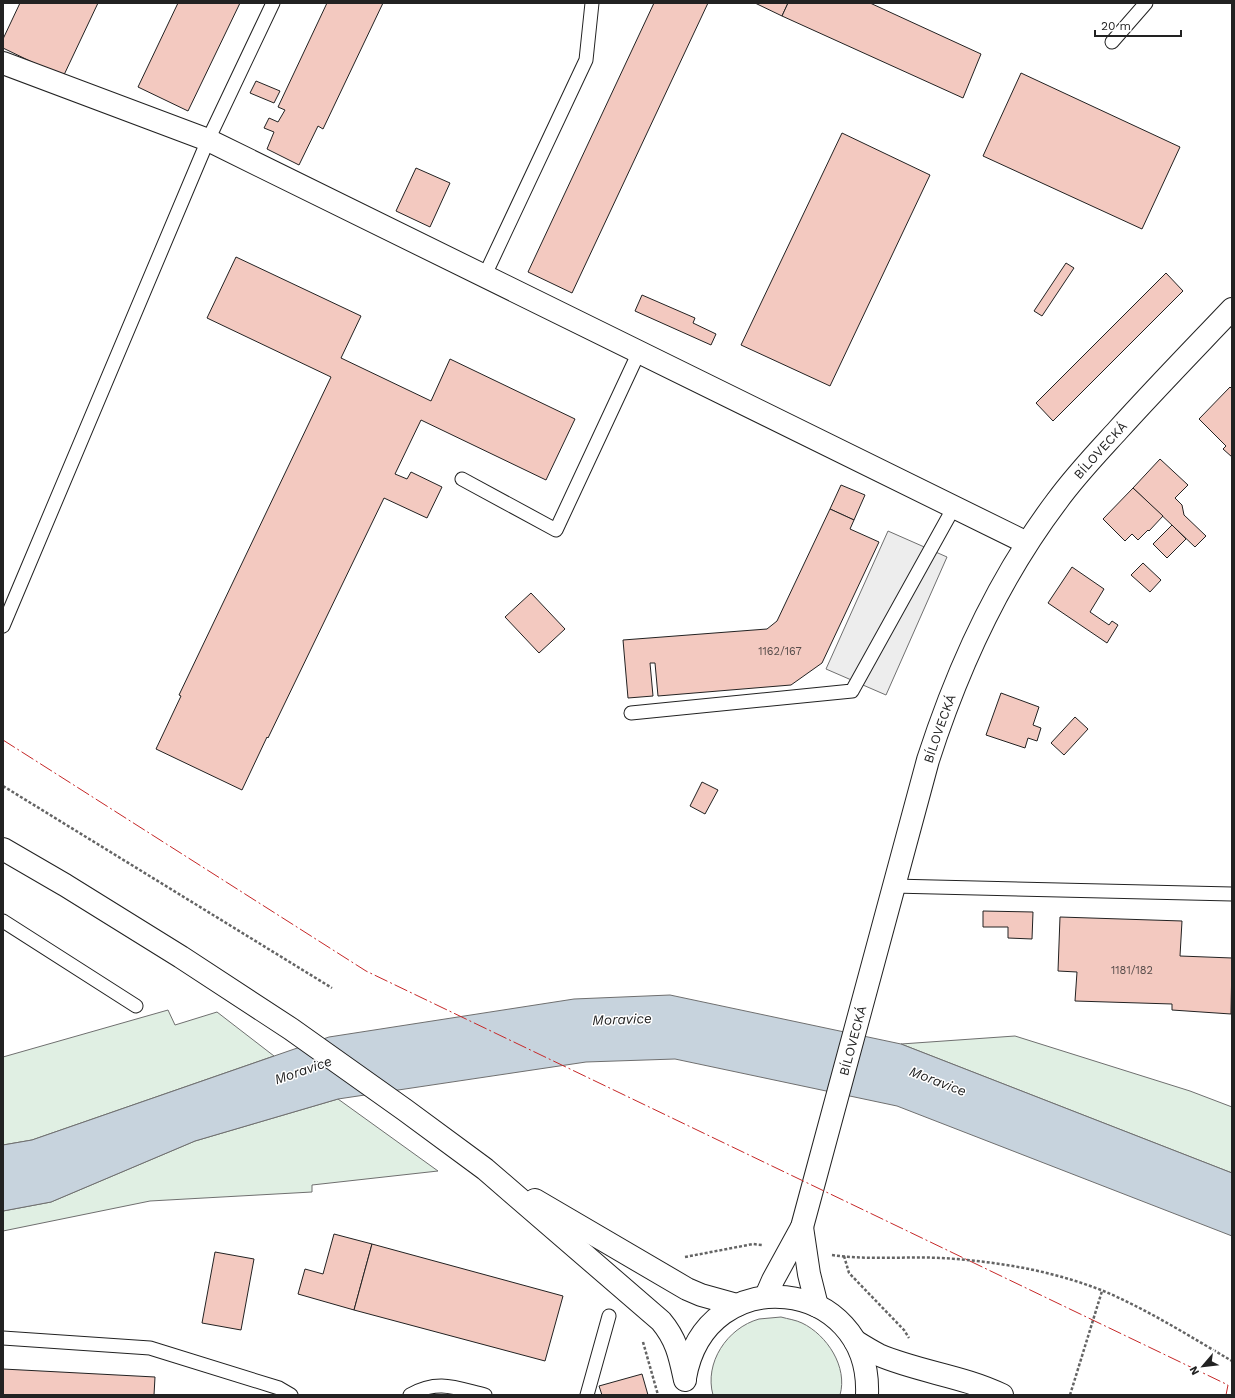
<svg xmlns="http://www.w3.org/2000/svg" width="1235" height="1398" viewBox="0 0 1235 1398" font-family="'Work Sans',sans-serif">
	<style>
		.green { fill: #e0efe3; stroke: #6f6f6f }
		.parking { fill: #ededed; stroke: #6f6f6f }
		.water { fill: #c7d3dd; stroke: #6f6f6f }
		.building { fill: #f3c9c0; stroke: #222 }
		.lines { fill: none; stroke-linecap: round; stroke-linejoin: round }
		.lane-casing { stroke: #222; stroke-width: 15 }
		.street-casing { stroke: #222; stroke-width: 24 }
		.secondary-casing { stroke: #222; stroke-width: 24 }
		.primary-casing { stroke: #222; stroke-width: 24 }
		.path { stroke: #646464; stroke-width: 2.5; stroke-dasharray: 3 2; stroke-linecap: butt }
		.lane { stroke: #fff; stroke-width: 13 }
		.street { stroke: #fff; stroke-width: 22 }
		.secondary { stroke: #fff; stroke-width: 22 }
		.primary { stroke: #fff; stroke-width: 22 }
		.power { stroke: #c62828; stroke-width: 1; stroke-dasharray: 14 3 2 3; stroke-linecap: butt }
		.labels { text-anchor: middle; stroke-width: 3; stroke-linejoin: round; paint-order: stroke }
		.number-label { font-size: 11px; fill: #564c4a }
		.street-label { font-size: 13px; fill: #222; stroke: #fff }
		.water-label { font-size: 14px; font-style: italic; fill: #222; stroke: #fff }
	</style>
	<rect width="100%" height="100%" fill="#fff"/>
	<g class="green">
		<path d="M 168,1010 L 175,1025 L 217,1012 L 274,1056 L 32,1140 L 3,1145 L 3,1057 Z"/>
		<path d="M 1015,1036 L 1190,1091 L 1232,1107 L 1232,1173 L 901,1044 Z"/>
		<path d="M 338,1099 L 438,1171 L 312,1185 L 312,1192 L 150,1201 L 3,1231 L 3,1211 L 51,1202 L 195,1141 Z"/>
		<path d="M 781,1317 C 788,1319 796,1320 802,1323 C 827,1335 848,1367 840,1395 L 713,1395 C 704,1363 727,1328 759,1319 C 766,1318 774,1318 781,1317 Z"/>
	</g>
	<path class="parking" d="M 888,531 L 947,557 L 886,695 L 826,669 Z"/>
	<path class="water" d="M 670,995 L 901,1044 L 1232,1173 L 1232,1236 L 897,1106 L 675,1059 L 586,1062 L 338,1099 L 195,1141 L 51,1202 L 3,1211 L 3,1145 L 32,1140 L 329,1037 L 574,999 Z"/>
	<g class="building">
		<path d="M 20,3 L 98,3 L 63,77 L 3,48 L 3,39 Z"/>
		<path d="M 178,3 L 240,3 L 188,111 L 138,87 Z"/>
		<path d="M 327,3 L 383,3 L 323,129 L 318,126 L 299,165 L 267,149 L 274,132 L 264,128 L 269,118 L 278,122 L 285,110 L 278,107 Z"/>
		<path d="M 654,3 L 708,3 L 572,293 L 528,272 Z"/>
		<path d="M 755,3 L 788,3 L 782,16 Z"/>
		<path d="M 788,3 L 870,3 L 981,54 L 963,98 L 782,16 Z"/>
		<path d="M 1021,73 L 1180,147 L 1142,229 L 983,156 Z"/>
		<path d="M 256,81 L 280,91 L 274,103 L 250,93 Z"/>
		<path d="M 842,133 L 930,175 L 830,386 L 741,345 Z"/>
		<path d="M 416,168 L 450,183 L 430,227 L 396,211 Z"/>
		<path d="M 236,257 L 361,316 L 341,358 L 431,401 L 450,359 L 575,419 L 546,480 L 421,420 L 395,474 L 407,479 L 411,472 L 442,487 L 427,518 L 384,498 L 268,738 L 267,737 L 242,790 L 156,749 L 181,696 L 179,695 L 331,377 L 207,318 Z"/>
		<path d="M 1066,263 L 1074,268 L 1042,316 L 1034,311 Z"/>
		<path d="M 1166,273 L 1183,291 L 1053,421 L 1036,403 Z"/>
		<path d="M 642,295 L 695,318 L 693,323 L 716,334 L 711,345 L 635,311 Z"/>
		<path d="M 1230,387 L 1232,389 L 1232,457 L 1223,449 L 1226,446 L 1199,419 Z"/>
		<path d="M 1160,459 L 1188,485 L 1175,498 L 1182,505 L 1184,515 L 1206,536 L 1195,547 L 1133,488 Z"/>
		<path d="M 841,485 L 865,495 L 854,520 L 830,509 Z"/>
		<path d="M 1133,488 L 1163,516 L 1149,531 L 1148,530 L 1138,540 L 1132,534 L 1125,541 L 1103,519 Z"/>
		<path d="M 830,509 L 854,520 L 850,529 L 879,542 L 822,663 L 791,685 L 658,696 L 655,663 L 650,663 L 653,696 L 628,698 L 623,640 L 767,629 L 777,621 Z"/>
		<path d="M 1172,525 L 1186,539 L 1167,558 L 1153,544 Z"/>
		<path d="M 1143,563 L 1161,580 L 1150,592 L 1131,575 Z"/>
		<path d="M 1072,567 L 1104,589 L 1090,612 L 1109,625 L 1112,621 L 1118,625 L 1107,643 L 1048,603 Z"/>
		<path d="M 531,593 L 565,629 L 539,653 L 505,617 Z"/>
		<path d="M 1001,693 L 1039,707 L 1033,725 L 1041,728 L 1037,741 L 1028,738 L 1025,748 L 986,735 Z"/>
		<path d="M 1075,717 L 1088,729 L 1064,755 L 1051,743 Z"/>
		<path d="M 702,782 L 718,790 L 705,814 L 690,806 Z"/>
		<path d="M 983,911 L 1033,912 L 1032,939 L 1008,938 L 1008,927 L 983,927 Z"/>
		<path d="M 1060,917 L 1182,921 L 1180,956 L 1232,958 L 1231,1014 L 1172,1010 L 1172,1004 L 1075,1001 L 1077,972 L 1058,971 Z"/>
		<path d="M 334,1234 L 372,1244 L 354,1310 L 298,1294 L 305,1269 L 323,1274 Z"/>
		<path d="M 372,1244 L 563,1296 L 545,1361 L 354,1310 Z"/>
		<path d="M 215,1252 L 254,1259 L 241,1330 L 202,1323 Z"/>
		<path d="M 3,1369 L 155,1377 L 154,1395 L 3,1395 Z"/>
		<path d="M 642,1374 L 648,1395 L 602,1395 L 599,1386 Z"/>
	</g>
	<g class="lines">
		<g class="lane-casing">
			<g id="lane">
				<path d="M 1112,42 L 1146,3"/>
				<path d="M 484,277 L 586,60 L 592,3"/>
				<path d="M 462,479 L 556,530 L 639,352"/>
				<path d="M 3,626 L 208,140 L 273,3"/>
				<path d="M 631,713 L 852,691 L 954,507"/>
				<path d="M 893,886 L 1232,894"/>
				<path d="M 3,921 L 136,1006"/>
				<path d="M 3,1338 L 150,1348 L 279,1388 L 291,1395"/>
				<path d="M 410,1395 C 438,1379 456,1388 485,1395"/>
				<path d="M 587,1395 L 609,1316"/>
			</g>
		</g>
		<g class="street-casing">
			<path id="street" d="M 3,63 L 208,140 L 1027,543"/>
		</g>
		<g class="secondary-casing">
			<g id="secondary">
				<path d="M 802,1227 L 809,1274 L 817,1306"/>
				<path id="s1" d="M 766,1296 L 773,1280 L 802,1227 L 928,760 C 958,667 998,579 1057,501 C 1075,476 1097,453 1118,430 C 1155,389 1194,349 1232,309"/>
			</g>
		</g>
		<g class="primary-casing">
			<g id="primary">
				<path d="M 3,849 L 65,885 L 181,957 L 291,1029 L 405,1110 L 485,1169 L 661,1321 C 677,1340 680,1357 685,1380"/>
				<path d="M 535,1200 L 687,1289 L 701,1295 L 737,1305"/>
				<path d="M 855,1341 C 863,1346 871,1351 879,1355 C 919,1372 963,1376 1002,1395"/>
				<path d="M 685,1378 C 706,1258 872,1277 867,1395"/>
			</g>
		</g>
		<g class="path">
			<path d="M 3,786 L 332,988"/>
			<path d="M 832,1255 C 873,1261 915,1255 956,1259 C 1006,1263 1055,1272 1101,1290 C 1145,1308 1191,1337 1232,1361"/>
			<path d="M 844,1256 L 849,1273 L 904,1330 L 909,1338"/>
			<path d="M 685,1257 L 753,1244 L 762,1245"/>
			<path d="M 643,1342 L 658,1395"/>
			<path d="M 1070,1395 L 1102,1291"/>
		</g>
		<use href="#lane" class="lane"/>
		<use href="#street" class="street"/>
		<use href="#secondary" class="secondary"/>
		<use href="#primary" class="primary"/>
		<path class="power" d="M 3,740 L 366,971 L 1228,1385 L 1226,1395"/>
	</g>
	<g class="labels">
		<g class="number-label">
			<text x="780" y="655">1162/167</text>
			<text x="1132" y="974">1181/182</text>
		</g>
		<g class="street-label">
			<text dy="5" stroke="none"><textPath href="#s1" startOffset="919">BÍLOVECKÁ</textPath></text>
			<text dy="5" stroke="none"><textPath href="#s1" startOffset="595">BÍLOVECKÁ</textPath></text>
			<text dy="5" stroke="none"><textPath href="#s1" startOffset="271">BÍLOVECKÁ</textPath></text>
		</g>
		<g class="water-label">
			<text transform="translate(622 1019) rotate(-2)" y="5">Moravice</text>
			<text transform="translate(303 1070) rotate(-19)" y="5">Moravice</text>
			<text transform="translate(938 1081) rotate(21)" y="5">Moravice</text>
		</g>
	</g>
	<rect width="1235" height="1398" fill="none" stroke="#222222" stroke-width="8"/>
	<g transform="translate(1203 1366) rotate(242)" stroke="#ffffff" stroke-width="3" paint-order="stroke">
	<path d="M0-3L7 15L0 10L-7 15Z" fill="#222222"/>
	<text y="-6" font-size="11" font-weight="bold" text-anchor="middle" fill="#222222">N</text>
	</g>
	<path d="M1095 30v6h86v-6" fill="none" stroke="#222222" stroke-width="2"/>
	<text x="1101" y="30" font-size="12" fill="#222222" stroke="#ffffff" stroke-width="3" paint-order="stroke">20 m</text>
</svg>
